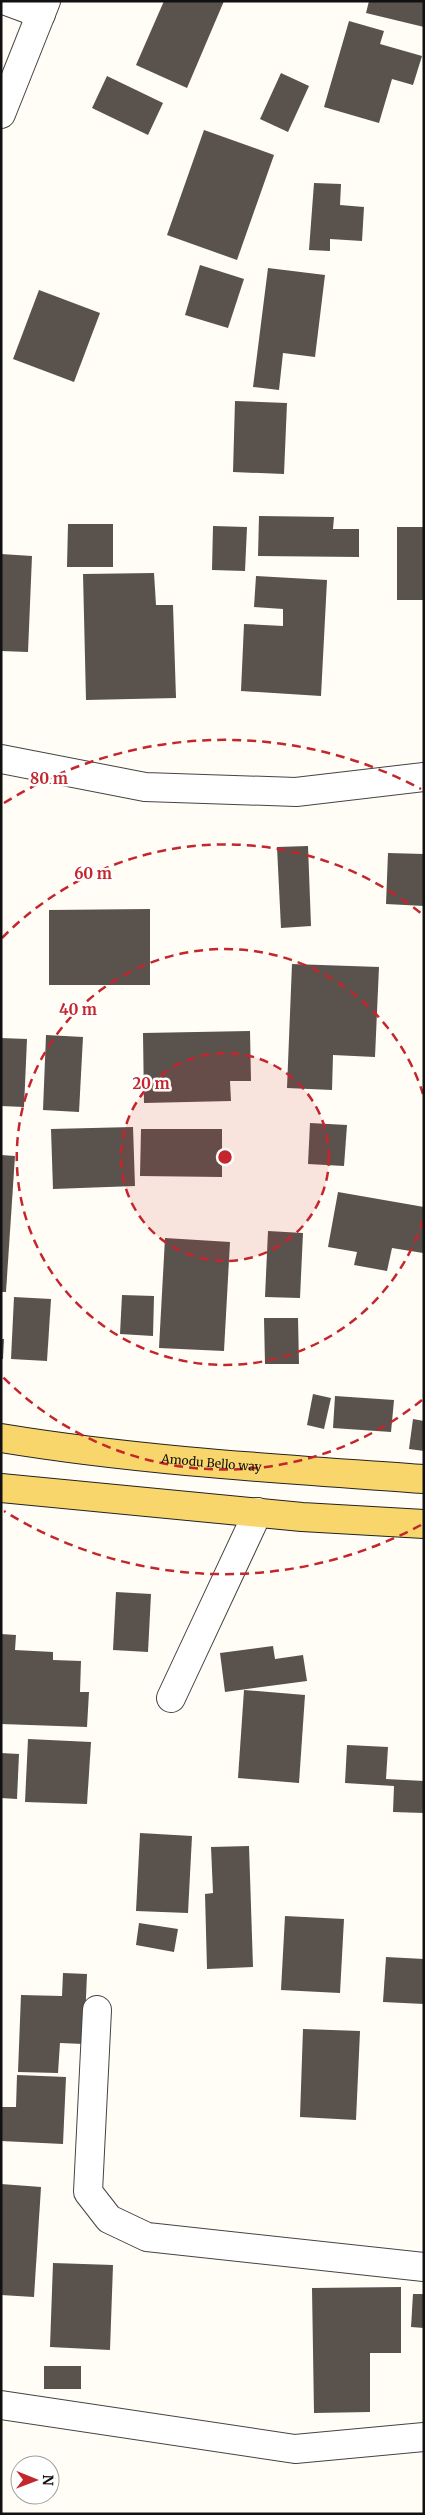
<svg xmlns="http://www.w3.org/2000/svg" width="425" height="2515" viewBox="0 0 425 2515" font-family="Merriweather,serif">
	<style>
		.building { fill: #5a524d }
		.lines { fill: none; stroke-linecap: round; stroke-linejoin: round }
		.minor-casing { stroke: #444; stroke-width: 30 }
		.primary-casing { stroke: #222; stroke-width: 30 }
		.minor { stroke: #fff; stroke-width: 28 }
		.primary { stroke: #f9d66b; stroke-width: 28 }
		.ring { fill: none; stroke: #c4262e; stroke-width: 2.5; stroke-dasharray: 9 6 }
		.labels { text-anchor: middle; stroke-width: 5; stroke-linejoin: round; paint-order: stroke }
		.street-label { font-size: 12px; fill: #111; stroke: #fff }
		.centre { fill: #c4262e; stroke: #fff; stroke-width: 2.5 }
		.ring-label { font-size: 15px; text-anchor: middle; font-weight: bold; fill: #c4262e; stroke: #fff; stroke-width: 5; stroke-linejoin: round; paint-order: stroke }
	</style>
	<rect width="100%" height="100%" fill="#fffdf5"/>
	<g class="building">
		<path d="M 164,1 L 224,1 L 187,88 L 136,65 Z"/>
		<path d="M 369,1 L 424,1 L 424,27 L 366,13 Z"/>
		<path d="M 349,21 L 384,31 L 380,44 L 422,56 L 413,85 L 392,79 L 379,123 L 324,107 Z"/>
		<path d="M 281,73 L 309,86 L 288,132 L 260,119 Z"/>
		<path d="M 107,76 L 163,103 L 148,135 L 92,108 Z"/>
		<path d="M 204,130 L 274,155 L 237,260 L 167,235 Z"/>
		<path d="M 314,183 L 341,184 L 340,205 L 364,207 L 362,241 L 330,239 L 330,251 L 309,250 Z"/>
		<path d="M 200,265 L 244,279 L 228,328 L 185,315 Z"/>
		<path d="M 268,268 L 325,275 L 315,357 L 283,353 L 279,390 L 253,387 Z"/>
		<path d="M 39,290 L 100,313 L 74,382 L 13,359 Z"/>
		<path d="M 235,401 L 287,403 L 284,474 L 233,472 Z"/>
		<path d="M 259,516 L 334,517 L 333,529 L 359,529 L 359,557 L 258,556 Z"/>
		<path d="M 68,524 L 113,524 L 113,567 L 67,567 Z"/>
		<path d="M 213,526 L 247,527 L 245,571 L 212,570 Z"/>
		<rect x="397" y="527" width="27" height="73"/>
		<path d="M 1,554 L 32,556 L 28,652 L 1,651 Z"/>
		<path d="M 154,573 L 156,605 L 173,605 L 176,698 L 86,700 L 83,574 Z"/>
		<path d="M 256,576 L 327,580 L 321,696 L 241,691 L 244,624 L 283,626 L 283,609 L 254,607 Z"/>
		<path d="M 308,846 L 311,926 L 281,928 L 277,847 Z"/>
		<path d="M 388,853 L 424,854 L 424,906 L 386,904 Z"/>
		<path d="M 150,909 L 150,985 L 49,985 L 49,910 Z"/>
		<path d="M 292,964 L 379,967 L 375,1057 L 333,1055 L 332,1090 L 287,1088 Z"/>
		<path d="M 250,1031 L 251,1081 L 230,1081 L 231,1101 L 144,1103 L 143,1033 Z"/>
		<path d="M 46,1035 L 83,1037 L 79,1112 L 43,1110 Z"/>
		<path d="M 1,1038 L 27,1039 L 24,1107 L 1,1106 Z"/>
		<path d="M 310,1123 L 347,1125 L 344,1166 L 308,1164 Z"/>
		<path d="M 133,1127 L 135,1186 L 53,1189 L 51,1129 Z"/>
		<path d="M 141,1129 L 222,1129 L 222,1177 L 140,1176 Z"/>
		<path d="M 1,1155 L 15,1156 L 6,1292 L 1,1292 Z"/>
		<path d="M 338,1192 L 424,1207 L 423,1253 L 392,1248 L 387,1271 L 354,1265 L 357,1252 L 328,1247 Z"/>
		<path d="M 268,1231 L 303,1233 L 300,1298 L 265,1297 Z"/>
		<path d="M 165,1238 L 230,1242 L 224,1351 L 159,1348 Z"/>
		<path d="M 122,1295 L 154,1296 L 153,1336 L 120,1334 Z"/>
		<path d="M 14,1297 L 51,1299 L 47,1361 L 11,1359 Z"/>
		<path d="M 264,1318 L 298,1318 L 299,1364 L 265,1364 Z"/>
		<path d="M 1,1339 L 4,1339 L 3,1359 L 1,1359 Z"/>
		<path d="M 313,1394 L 331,1398 L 324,1429 L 307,1425 Z"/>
		<path d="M 335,1396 L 394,1400 L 391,1432 L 333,1428 Z"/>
		<path d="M 413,1419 L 424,1421 L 424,1451 L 409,1449 Z"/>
		<path d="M 116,1592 L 151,1594 L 148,1652 L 113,1650 Z"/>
		<path d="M 1,1634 L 16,1635 L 15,1650 L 53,1652 L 53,1660 L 81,1661 L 80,1692 L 89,1692 L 87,1727 L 1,1724 Z"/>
		<path d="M 273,1646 L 275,1659 L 303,1655 L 307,1681 L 225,1692 L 220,1653 Z"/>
		<path d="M 244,1690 L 305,1695 L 299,1783 L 238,1778 Z"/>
		<path d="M 28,1739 L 91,1742 L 87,1804 L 25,1802 Z"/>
		<path d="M 347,1745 L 388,1747 L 386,1779 L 424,1781 L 424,1813 L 393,1812 L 394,1786 L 345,1783 Z"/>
		<path d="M 1,1753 L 19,1754 L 17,1799 L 1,1798 Z"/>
		<path d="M 140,1833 L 192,1836 L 188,1913 L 136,1911 Z"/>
		<path d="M 249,1846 L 253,1967 L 207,1969 L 205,1894 L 213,1893 L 211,1847 Z"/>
		<path d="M 285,1916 L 344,1919 L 340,1993 L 281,1990 Z"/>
		<path d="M 139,1923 L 178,1929 L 174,1952 L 136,1945 Z"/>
		<path d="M 386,1957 L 424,1959 L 424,2004 L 383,2002 Z"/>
		<path d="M 63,1973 L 87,1974 L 84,2044 L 60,2043 L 58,2073 L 18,2072 L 21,1995 L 62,1996 Z"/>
		<path d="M 303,2029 L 360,2031 L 356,2120 L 300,2117 Z"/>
		<path d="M 17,2075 L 66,2077 L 63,2144 L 1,2141 L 1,2107 L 16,2107 Z"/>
		<path d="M 1,2184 L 41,2187 L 34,2297 L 1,2295 Z"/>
		<path d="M 53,2263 L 113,2265 L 110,2350 L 50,2347 Z"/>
		<path d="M 401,2287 L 401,2353 L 370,2353 L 370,2412 L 314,2413 L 312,2288 Z"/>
		<path d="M 413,2294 L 424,2294 L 424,2328 L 411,2327 Z"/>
		<rect x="44" y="2366" width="37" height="23"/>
	</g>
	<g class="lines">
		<g class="minor-casing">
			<g id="minor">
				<path d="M 6,1 L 41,14"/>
				<path d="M 1,114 L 46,1"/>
				<path d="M 1,759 L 145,787 L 296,792 L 424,777"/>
				<path d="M 171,1698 L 258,1512"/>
				<path d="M 97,2010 L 88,2192 L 109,2219 L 147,2237 L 424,2267"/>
				<path d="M 1,2405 L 295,2449 L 424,2437"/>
			</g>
		</g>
		<g class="primary-casing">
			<g id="primary">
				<path id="s1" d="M 1,1438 C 141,1461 283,1469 424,1479"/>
				<path d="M 1,1488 L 302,1517 L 424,1524"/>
			</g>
		</g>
		<use href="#minor" class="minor"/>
		<use href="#primary" class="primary"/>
	</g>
	<circle cx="225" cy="1157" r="104" fill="#c4262e" fill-opacity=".12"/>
	<g class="ring">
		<circle cx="225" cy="1157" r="104"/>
		<path d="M423 1220A208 208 0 1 1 423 1094"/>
		<path d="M422 1400A313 313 0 0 1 2 1376M2 938A313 313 0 0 1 422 914"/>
		<path d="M421 1525A417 417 0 0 1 4 1511M4 803A417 417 0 0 1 421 789"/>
	</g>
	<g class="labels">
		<g class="street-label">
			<text dy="4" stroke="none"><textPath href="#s1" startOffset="212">Amodu Bello way</textPath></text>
		</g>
	</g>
	<circle cx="225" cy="1157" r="8" class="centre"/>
	<g class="ring-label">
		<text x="49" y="784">80 m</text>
		<text x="93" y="879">60 m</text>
		<text x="78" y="1015">40 m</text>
		<text x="151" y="1089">20 m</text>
	</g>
	<rect width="425" height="2515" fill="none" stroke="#111111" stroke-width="5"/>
	<g transform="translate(35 2480) rotate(91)"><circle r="24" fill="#ffffff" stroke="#a0a0a0"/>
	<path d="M0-4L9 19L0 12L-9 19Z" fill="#c4262e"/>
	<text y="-8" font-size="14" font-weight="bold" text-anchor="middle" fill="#111111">N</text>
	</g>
</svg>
